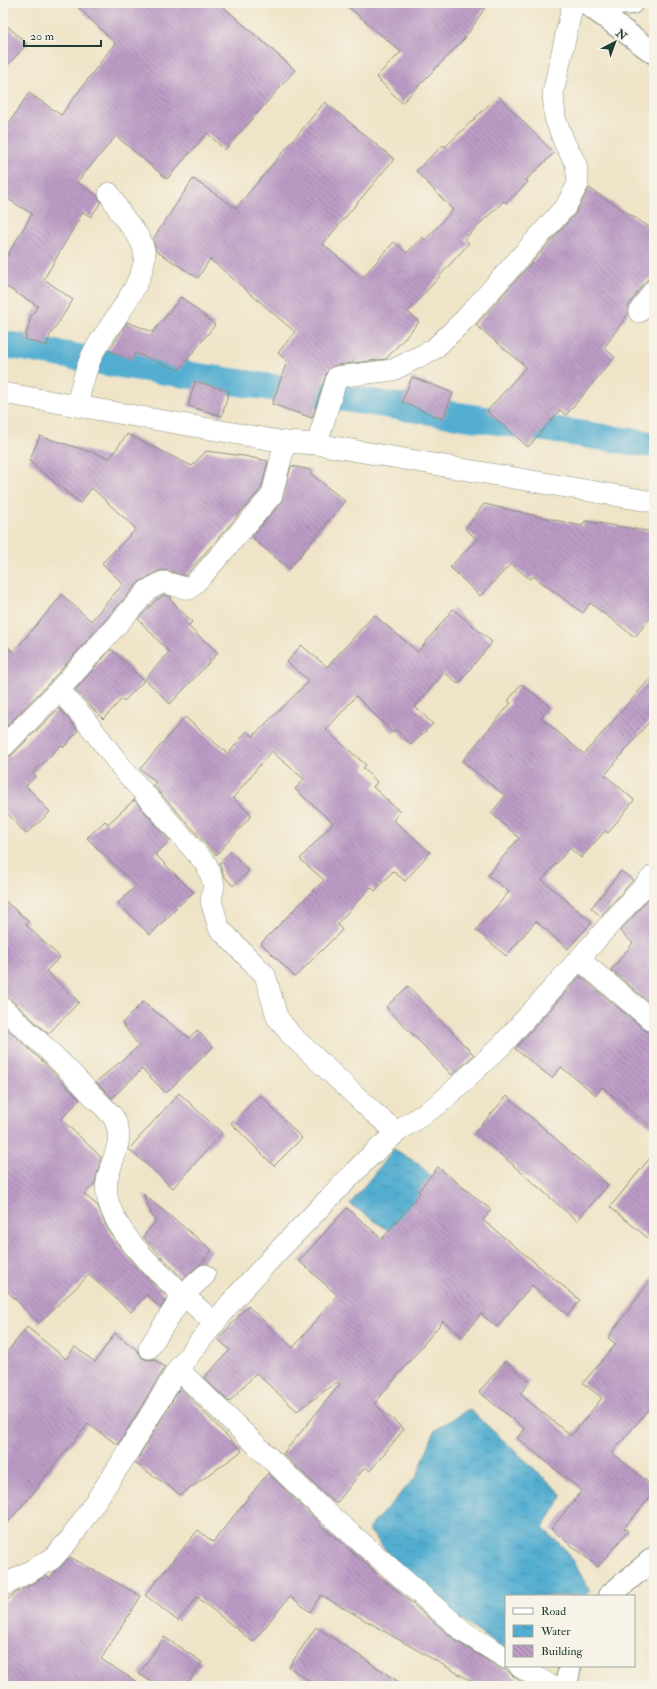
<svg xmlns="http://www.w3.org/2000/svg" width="657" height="1689" viewBox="0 0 657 1689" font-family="'IM FELL Double Pica',serif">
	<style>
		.water { fill: url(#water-ripples); stroke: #387582 }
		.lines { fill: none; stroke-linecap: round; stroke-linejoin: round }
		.canal { stroke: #52add0; stroke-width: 27 }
		.building { fill: url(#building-back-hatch) }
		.minor-casing { stroke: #87907e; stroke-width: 22 }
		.tertiary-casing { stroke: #87907e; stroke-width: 24 }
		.trunk-casing { stroke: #87907e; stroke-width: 24 }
		.minor { stroke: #fff; stroke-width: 21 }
		.tertiary { stroke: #fff; stroke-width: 22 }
		.trunk { stroke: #fff; stroke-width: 22 }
	</style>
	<defs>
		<pattern id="water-ripples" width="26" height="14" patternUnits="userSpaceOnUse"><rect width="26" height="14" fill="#52add0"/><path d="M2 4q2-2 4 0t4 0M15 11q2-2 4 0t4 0" fill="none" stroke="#438eaa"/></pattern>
		<pattern id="building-back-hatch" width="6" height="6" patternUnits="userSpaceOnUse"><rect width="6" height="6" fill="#bc9cc6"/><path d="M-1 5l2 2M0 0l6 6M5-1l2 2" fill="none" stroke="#9880a2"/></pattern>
	</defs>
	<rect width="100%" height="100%" fill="#f7f3e8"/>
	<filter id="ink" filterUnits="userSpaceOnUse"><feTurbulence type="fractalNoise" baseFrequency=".025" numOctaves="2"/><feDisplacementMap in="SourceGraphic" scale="8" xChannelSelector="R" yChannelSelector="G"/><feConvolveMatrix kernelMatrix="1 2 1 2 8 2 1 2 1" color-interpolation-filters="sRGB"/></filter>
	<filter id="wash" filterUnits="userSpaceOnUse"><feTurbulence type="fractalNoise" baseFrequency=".012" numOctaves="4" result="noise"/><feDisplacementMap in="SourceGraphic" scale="16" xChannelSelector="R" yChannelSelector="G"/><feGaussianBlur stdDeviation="0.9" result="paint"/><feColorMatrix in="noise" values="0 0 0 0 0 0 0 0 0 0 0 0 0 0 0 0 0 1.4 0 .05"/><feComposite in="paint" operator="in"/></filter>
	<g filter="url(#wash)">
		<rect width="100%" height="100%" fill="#efe4c7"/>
		<g class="water">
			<path d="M 394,1149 L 417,1163 L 448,1192 L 404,1241 L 350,1204 Z"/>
			<path d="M 469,1409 L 563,1495 L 543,1528 L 567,1551 L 590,1591 L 584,1596 L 506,1596 L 506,1651 L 421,1592 L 368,1529 L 417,1476 L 435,1430 Z"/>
		</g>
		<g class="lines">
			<path class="canal" d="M 3,344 L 109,363 L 654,445"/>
		</g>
		<g id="blocks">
			<g class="building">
				<path d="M 74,3 L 219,3 L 295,70 L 225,150 L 207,133 L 167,179 L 116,136 L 77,182 L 97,195 L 101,202 L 91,217 L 83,212 L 44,279 L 73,300 L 50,335 L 47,346 L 25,339 L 31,316 L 38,306 L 3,285 L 3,263 L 32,214 L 3,196 L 3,132 L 29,93 L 61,115 L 115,43 Z"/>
				<path d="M 344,3 L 488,3 L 465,38 L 402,103 L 376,77 L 401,52 Z"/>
				<path d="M 3,22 L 27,44 L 3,70 Z"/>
				<path d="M 498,96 L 554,153 L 526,180 L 528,182 L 506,203 L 504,201 L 464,239 L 469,243 L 408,312 L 419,322 L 386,359 L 336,365 L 330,368 L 326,374 L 312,418 L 272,404 L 287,361 L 278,353 L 295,332 L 210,259 L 198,278 L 156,251 L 153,239 L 193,179 L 236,208 L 325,102 L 394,159 L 323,244 L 362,278 L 394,242 L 407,253 L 422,237 L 425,240 L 453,210 L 416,171 L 443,145 L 445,147 Z"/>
				<path d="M 589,188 L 654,230 L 654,278 L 648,279 L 644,283 L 629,305 L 628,314 L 604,348 L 615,357 L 566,415 L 560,410 L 528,447 L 487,411 L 526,367 L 476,325 L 575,214 Z"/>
				<path d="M 181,297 L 215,325 L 179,370 L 135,353 L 132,360 L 109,351 L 127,322 L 153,332 Z"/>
				<path d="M 412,377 L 453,393 L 443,419 L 402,402 Z"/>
				<path d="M 195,381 L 229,391 L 222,416 L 188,406 Z"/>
				<path d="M 127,434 L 192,466 L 206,451 L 244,456 L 268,461 L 261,489 L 185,576 L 166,570 L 158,571 L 139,582 L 50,682 L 3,730 L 3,643 L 13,652 L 62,595 L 91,621 L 123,584 L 102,563 L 136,529 L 92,488 L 80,503 L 29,461 L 40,436 L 110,458 Z"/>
				<path d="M 291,466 L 311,470 L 311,474 L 345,501 L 289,569 L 251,537 L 281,503 Z"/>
				<path d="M 484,504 L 582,526 L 585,521 L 654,532 L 654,613 L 635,637 L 590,603 L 583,613 L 533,576 L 530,579 L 511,564 L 480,596 L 450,567 L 477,539 L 465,529 Z"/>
				<path d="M 164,595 L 172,597 L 170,599 L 192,622 L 188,626 L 218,653 L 170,704 L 145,679 L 169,652 L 138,619 L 156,600 Z"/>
				<path d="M 453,609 L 492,642 L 458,684 L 444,672 L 415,707 L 433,724 L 411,745 L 396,729 L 393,733 L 356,696 L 326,730 L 366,765 L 363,768 L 377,782 L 373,787 L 400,812 L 393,820 L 430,852 L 405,881 L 393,871 L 375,891 L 371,887 L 337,924 L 342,930 L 295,977 L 261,943 L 324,880 L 300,859 L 333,823 L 295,789 L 304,779 L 271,751 L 233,798 L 252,815 L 216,855 L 153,785 L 156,782 L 140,769 L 185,717 L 228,754 L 247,731 L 253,736 L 309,681 L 287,662 L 301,645 L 327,667 L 374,615 L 418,652 Z"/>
				<path d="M 111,649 L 144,681 L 124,701 L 122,699 L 103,719 L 75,690 Z"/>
				<path d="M 654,674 L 654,716 L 605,775 L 634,800 L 608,833 L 605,831 L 581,858 L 570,848 L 542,880 L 592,922 L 568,949 L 536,921 L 506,956 L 476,930 L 509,892 L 488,875 L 519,838 L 491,813 L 505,796 L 462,761 L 511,703 L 508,701 L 521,684 L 550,707 L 541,718 L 584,754 Z"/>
				<path d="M 59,708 L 78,731 L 64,747 L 61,745 L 33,773 L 36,776 L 26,786 L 50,812 L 26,834 L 3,809 L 3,759 L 12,755 Z"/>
				<path d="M 134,800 L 170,841 L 155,854 L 193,892 L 150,935 L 118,903 L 136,886 L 87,838 L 105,821 L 108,824 Z"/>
				<path d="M 231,851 L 249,871 L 233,886 L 224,876 L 219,863 Z"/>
				<path d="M 621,871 L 633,880 L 601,916 L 591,908 Z"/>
				<path d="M 652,895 L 654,897 L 654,1006 L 611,970 L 633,943 L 620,931 Z"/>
				<path d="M 3,899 L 28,921 L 26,925 L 60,957 L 46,971 L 79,1002 L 48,1034 L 3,992 Z"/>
				<path d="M 580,976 L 646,1031 L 654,1034 L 654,1129 L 602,1087 L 596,1095 L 561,1067 L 552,1078 L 515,1049 Z"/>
				<path d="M 408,986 L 474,1055 L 452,1075 L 386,1007 Z"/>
				<path d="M 143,1002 L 189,1038 L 197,1030 L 213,1047 L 166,1093 L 142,1069 L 112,1098 L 96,1082 L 139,1046 L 122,1023 Z"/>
				<path d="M 3,1025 L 40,1059 L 80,1100 L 61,1119 L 101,1157 L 95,1183 L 84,1194 L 98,1206 L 106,1226 L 120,1247 L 137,1268 L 167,1297 L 161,1308 L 146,1295 L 131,1312 L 89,1275 L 39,1323 L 3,1287 Z"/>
				<path d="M 179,1093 L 222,1133 L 173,1188 L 129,1149 Z"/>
				<path d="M 260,1095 L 302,1138 L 274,1166 L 231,1123 Z"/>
				<path d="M 507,1096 L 608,1185 L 577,1221 L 475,1132 Z"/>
				<path d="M 654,1153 L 654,1243 L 610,1207 Z"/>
				<path d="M 438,1167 L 491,1210 L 483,1220 L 580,1300 L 568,1315 L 532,1285 L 497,1327 L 481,1314 L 462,1337 L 443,1321 L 374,1404 L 404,1429 L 370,1471 L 365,1467 L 336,1504 L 283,1454 L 340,1384 L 337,1382 L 297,1411 L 256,1373 L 229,1402 L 204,1378 L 230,1350 L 218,1339 L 248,1306 L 293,1348 L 337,1295 L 299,1261 L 347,1208 L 382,1239 L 420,1193 L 418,1191 Z"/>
				<path d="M 143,1194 L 212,1250 L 201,1264 L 183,1279 L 143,1237 L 155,1222 Z"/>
				<path d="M 654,1275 L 654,1403 L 612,1453 L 654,1487 L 654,1493 L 624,1528 L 628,1531 L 598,1567 L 551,1529 L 582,1491 L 517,1438 L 525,1429 L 479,1392 L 505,1361 L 530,1382 L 520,1394 L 571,1436 L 602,1398 L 583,1383 L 616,1344 L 608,1338 Z"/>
				<path d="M 27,1327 L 66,1359 L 75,1347 L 95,1362 L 115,1333 L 137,1350 L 142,1358 L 148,1360 L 154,1359 L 165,1367 L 118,1445 L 88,1424 L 39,1484 L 40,1485 L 3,1528 L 3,1357 Z"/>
				<path d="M 180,1388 L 242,1451 L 181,1495 L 135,1463 Z"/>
				<path d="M 268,1473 L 320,1523 L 319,1524 L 456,1641 L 500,1668 L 508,1671 L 513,1676 L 528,1686 L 480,1686 L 321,1595 L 310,1612 L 290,1596 L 253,1642 L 197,1597 L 178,1621 L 145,1595 L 198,1530 L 213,1542 Z"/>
				<path d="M 70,1557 L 141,1596 L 101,1659 L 143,1686 L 3,1686 L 3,1603 L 16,1593 L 46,1576 L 50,1579 L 55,1571 Z"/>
				<path d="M 316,1627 L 405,1686 L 317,1686 L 289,1667 Z"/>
				<path d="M 164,1637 L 202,1662 L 186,1686 L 158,1686 L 139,1674 Z"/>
			</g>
		</g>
	</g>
	<g filter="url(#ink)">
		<use href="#blocks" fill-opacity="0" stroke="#87907e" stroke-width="1"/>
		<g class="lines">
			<g class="minor-casing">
				<g id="minor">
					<path d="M 639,312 L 654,290"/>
					<path d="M 3,393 L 285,442 L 317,444 L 654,502"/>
					<path d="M 77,406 C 81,388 85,370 93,353 C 106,328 151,277 144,250 C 141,236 128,224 120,212 C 116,206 113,199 109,193"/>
					<path d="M 317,444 L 337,377 L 393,370 L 434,349 L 465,319 L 566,206 L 578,184 L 576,164 L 565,144 L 555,118 L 553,93 L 573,3"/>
					<path d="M 59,690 L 83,717 L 122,768 L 207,865 L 214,885 L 211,901 L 219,928 L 265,975 L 277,1017 L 291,1035 L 374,1113 L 397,1132"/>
					<path d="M 3,747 L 59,690 L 148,590 L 163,582 L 189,589 L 202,576 L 272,495 L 285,442"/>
					<path d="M 580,960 L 654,1022"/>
					<path d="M 3,1009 C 34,1036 63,1063 90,1093 C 97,1101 107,1109 113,1117 C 127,1140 111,1158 107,1181 C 99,1230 182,1293 215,1323"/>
					<path d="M 149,1348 L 183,1295 L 205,1275"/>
					<path d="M 178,1369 L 317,1504 L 464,1632 L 506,1658"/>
					<path d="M 3,1586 L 52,1559 L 71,1538 L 123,1460 L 178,1369 L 232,1301 L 277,1252 L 366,1160 L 397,1132 L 440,1103 L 501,1046 L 654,875"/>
					<path d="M 519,1666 L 551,1686"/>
				</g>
			</g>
			<g class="tertiary-casing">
				<g id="tertiary">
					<path d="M 609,1596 L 654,1558"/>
					<path d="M 566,1686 L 570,1666"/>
				</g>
			</g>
			<g class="trunk-casing">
				<g id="trunk">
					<path d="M 586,3 L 654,53"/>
					<path d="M 591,6 L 632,3"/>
				</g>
			</g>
			<use href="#minor" class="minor"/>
			<use href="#tertiary" class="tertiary"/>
			<use href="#trunk" class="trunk"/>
		</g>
	</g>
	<rect width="657" height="1689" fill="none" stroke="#f7f3e8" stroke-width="16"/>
	<rect x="505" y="1595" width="130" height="72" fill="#f7f3e8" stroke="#a1aaa0"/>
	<rect x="513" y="1608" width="20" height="6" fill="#ffffff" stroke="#a1aaa0"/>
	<text x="541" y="1615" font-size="12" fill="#1f3d34">Road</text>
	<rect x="513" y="1625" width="20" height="12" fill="url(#water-ripples)" stroke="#a1aaa0"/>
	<text x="541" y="1635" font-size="12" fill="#1f3d34">Water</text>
	<rect x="513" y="1645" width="20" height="12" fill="url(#building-back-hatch)" stroke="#a1aaa0"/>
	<text x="541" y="1655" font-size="12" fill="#1f3d34">Building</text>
	<g transform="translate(615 42) rotate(41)" stroke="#f7f3e8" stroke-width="3" paint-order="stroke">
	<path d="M0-3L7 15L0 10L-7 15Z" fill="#1f3d34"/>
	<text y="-6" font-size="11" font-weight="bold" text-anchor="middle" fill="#1f3d34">N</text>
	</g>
	<path d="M24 40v6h77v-6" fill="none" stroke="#1f3d34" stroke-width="2"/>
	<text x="30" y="40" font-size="12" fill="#1f3d34" stroke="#f7f3e8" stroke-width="3" paint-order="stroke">20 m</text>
</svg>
